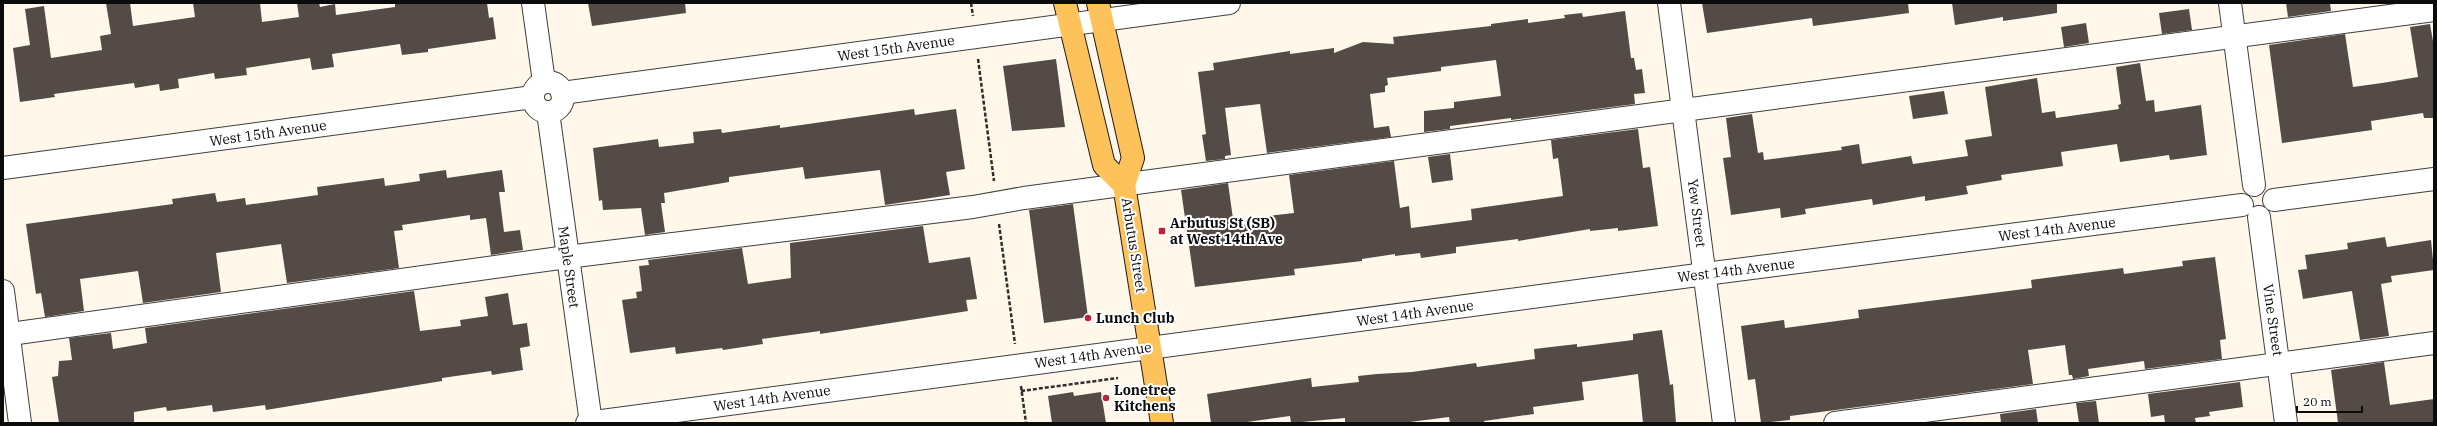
<svg xmlns="http://www.w3.org/2000/svg" width="2437" height="426" viewBox="0 0 2437 426" font-family="'IBM Plex Serif',serif">
	<style>
		.building { fill: #544b47 }
		.lines { fill: none; stroke-linecap: round; stroke-linejoin: round }
		.minor-casing { stroke: #3e3e3e; stroke-width: 24 }
		.major-casing { stroke: #1c1c1c; stroke-width: 24 }
		.path { stroke: #2d2d2d; stroke-width: 2.5; stroke-dasharray: 4 2; stroke-linecap: butt }
		.minor { stroke: #fff; stroke-width: 22 }
		.major { stroke: #fec25b; stroke-width: 22 }
		.poi-dot { fill: #c01f3a; stroke: #fff; stroke-width: 1.5 }
		.labels { text-anchor: middle; stroke-width: 4; stroke-linejoin: round; paint-order: stroke }
		.street-label { font-size: 14px; fill: #0b0b0b; stroke: #fff }
		.poi-label { font-size: 14px; font-weight: bold; fill: #0b0b0b; stroke: #fff; text-anchor: start }
	</style>
	<rect width="100%" height="100%" fill="#fff8ea"/>
	<g class="building">
		<path d="M 106,3 L 130,3 L 133,26 L 195,17 L 193,3 L 260,3 L 262,22 L 299,17 L 297,3 L 319,3 L 320,7 L 335,4 L 336,15 L 395,7 L 395,3 L 487,3 L 489,18 L 493,17 L 496,39 L 428,49 L 428,52 L 402,55 L 400,44 L 332,54 L 334,67 L 312,70 L 310,58 L 246,68 L 247,75 L 215,79 L 214,73 L 178,79 L 179,88 L 160,91 L 159,84 L 135,88 L 134,83 L 54,94 L 55,97 L 20,102 L 13,48 L 30,45 L 25,9 L 44,6 L 51,58 L 102,50 L 100,36 L 111,34 Z"/>
		<path d="M 588,3 L 685,3 L 686,13 L 592,26 Z"/>
		<path d="M 1702,3 L 1908,3 L 1909,13 L 1813,26 L 1812,18 L 1707,33 Z"/>
		<path d="M 1952,3 L 2057,3 L 2057,13 L 2003,21 L 2003,17 L 1955,25 Z"/>
		<path d="M 2286,3 L 2330,3 L 2331,11 L 2288,17 Z"/>
		<path d="M 2189,9 L 2192,30 L 2162,34 L 2159,13 Z"/>
		<path d="M 1625,11 L 1631,58 L 1634,58 L 1636,70 L 1642,69 L 1645,93 L 1634,94 L 1635,104 L 1511,120 L 1511,118 L 1450,126 L 1450,129 L 1424,132 L 1424,111 L 1454,108 L 1454,102 L 1501,96 L 1496,60 L 1441,67 L 1441,71 L 1387,78 L 1388,85 L 1385,86 L 1385,92 L 1370,94 L 1374,128 L 1389,126 L 1391,137 L 1267,153 L 1260,104 L 1225,108 L 1231,155 L 1225,156 L 1225,159 L 1206,161 L 1202,135 L 1206,134 L 1198,72 L 1214,70 L 1213,63 L 1290,51 L 1290,54 L 1334,48 L 1334,53 L 1363,42 L 1394,44 L 1393,37 L 1491,26 L 1491,24 L 1528,19 L 1528,23 L 1565,18 L 1564,15 L 1582,13 L 1583,17 Z"/>
		<path d="M 2086,23 L 2089,43 L 2064,47 L 2061,27 Z"/>
		<path d="M 2430,24 L 2434,47 L 2434,118 L 2424,118 L 2423,113 L 2371,121 L 2372,130 L 2282,143 L 2269,45 L 2345,34 L 2353,87 L 2382,83 L 2418,77 L 2410,27 Z"/>
		<path d="M 1056,59 L 1065,127 L 1012,131 L 1003,66 Z"/>
		<path d="M 2140,63 L 2146,101 L 2154,100 L 2155,112 L 2201,105 L 2207,155 L 2170,160 L 2169,155 L 2120,162 L 2117,144 L 2061,152 L 2063,166 L 2001,175 L 2002,180 L 1966,186 L 1968,194 L 1925,201 L 1925,196 L 1873,205 L 1872,199 L 1805,209 L 1806,214 L 1781,218 L 1780,208 L 1731,215 L 1723,158 L 1731,157 L 1726,118 L 1752,114 L 1758,153 L 1763,152 L 1764,160 L 1842,150 L 1841,147 L 1859,144 L 1862,164 L 1911,156 L 1913,164 L 1968,156 L 1965,140 L 1992,136 L 1985,87 L 2037,78 L 2042,113 L 2055,111 L 2056,118 L 2119,109 L 2118,105 L 2121,104 L 2116,67 Z"/>
		<path d="M 1944,91 L 1948,114 L 1913,119 L 1909,96 Z"/>
		<path d="M 914,109 L 915,115 L 956,109 L 965,169 L 946,172 L 950,195 L 885,205 L 880,170 L 805,179 L 803,167 L 729,177 L 729,182 L 664,193 L 665,203 L 661,203 L 665,232 L 645,235 L 641,208 L 603,210 L 602,200 L 599,201 L 593,148 L 658,139 L 659,147 L 694,143 L 693,132 L 721,129 L 722,133 L 780,125 L 780,128 Z"/>
		<path d="M 1638,129 L 1643,168 L 1650,167 L 1658,226 L 1618,231 L 1618,228 L 1590,231 L 1590,229 L 1518,241 L 1518,239 L 1456,247 L 1456,253 L 1421,258 L 1420,253 L 1395,256 L 1395,254 L 1362,259 L 1362,261 L 1294,269 L 1295,275 L 1195,287 L 1181,190 L 1228,183 L 1234,226 L 1268,222 L 1268,216 L 1294,213 L 1289,175 L 1394,161 L 1400,208 L 1409,206 L 1411,228 L 1472,220 L 1471,209 L 1563,196 L 1558,158 L 1553,159 L 1551,140 Z"/>
		<path d="M 1450,154 L 1453,180 L 1432,183 L 1428,157 Z"/>
		<path d="M 446,170 L 447,178 L 502,170 L 505,192 L 499,192 L 504,232 L 520,230 L 523,250 L 491,255 L 486,218 L 470,220 L 470,215 L 402,225 L 403,230 L 394,231 L 399,268 L 287,283 L 281,244 L 216,253 L 221,292 L 143,303 L 138,271 L 80,279 L 84,311 L 45,317 L 41,293 L 36,294 L 26,224 L 173,204 L 172,199 L 215,193 L 217,202 L 245,198 L 246,205 L 318,195 L 317,187 L 384,178 L 385,186 L 420,181 L 419,174 Z"/>
		<path d="M 1073,204 L 1088,317 L 1044,323 L 1029,210 Z"/>
		<path d="M 923,226 L 929,263 L 970,257 L 977,299 L 966,300 L 968,311 L 820,334 L 820,331 L 762,339 L 763,344 L 723,350 L 722,348 L 676,354 L 675,347 L 630,353 L 622,300 L 637,298 L 636,292 L 642,291 L 639,266 L 649,265 L 648,260 L 742,248 L 748,284 L 791,278 L 790,243 Z"/>
		<path d="M 2385,237 L 2387,247 L 2431,240 L 2434,270 L 2391,276 L 2392,282 L 2381,284 L 2389,336 L 2360,340 L 2352,291 L 2303,299 L 2298,270 L 2307,269 L 2305,255 L 2348,249 L 2347,243 Z"/>
		<path d="M 2215,257 L 2226,339 L 2220,340 L 2222,359 L 2145,369 L 2144,361 L 2088,369 L 2089,376 L 2073,379 L 2072,375 L 2069,375 L 2065,345 L 2028,350 L 2033,384 L 1790,416 L 1790,420 L 1761,423 L 1755,379 L 1748,380 L 1741,326 L 1784,320 L 1785,328 L 1859,318 L 1858,310 L 2032,288 L 2031,280 L 2123,268 L 2124,274 L 2183,266 L 2182,261 Z"/>
		<path d="M 414,291 L 420,331 L 461,326 L 460,320 L 488,316 L 485,297 L 508,293 L 513,325 L 527,323 L 530,346 L 520,348 L 523,370 L 492,375 L 491,371 L 442,378 L 442,381 L 266,410 L 265,405 L 213,412 L 212,405 L 167,411 L 166,407 L 134,412 L 134,423 L 59,423 L 52,377 L 58,376 L 59,361 L 72,360 L 69,338 L 111,333 L 113,349 L 147,343 L 145,328 Z"/>
		<path d="M 1662,330 L 1670,385 L 1673,384 L 1676,423 L 1643,423 L 1638,374 L 1582,382 L 1584,400 L 1533,407 L 1534,414 L 1484,421 L 1484,423 L 1450,423 L 1449,417 L 1402,423 L 1345,423 L 1345,418 L 1291,423 L 1290,416 L 1240,423 L 1211,423 L 1207,394 L 1311,378 L 1312,387 L 1359,382 L 1358,376 L 1377,374 L 1412,372 L 1476,363 L 1477,367 L 1535,359 L 1534,349 L 1577,344 L 1577,347 L 1633,340 L 1633,334 Z"/>
		<path d="M 2384,362 L 2390,405 L 2434,399 L 2434,423 L 2338,423 L 2331,370 Z"/>
		<path d="M 2240,382 L 2243,407 L 2209,412 L 2210,416 L 2195,418 L 2196,423 L 2165,423 L 2164,415 L 2151,417 L 2148,394 Z"/>
		<path d="M 1073,392 L 1074,396 L 1101,392 L 1106,423 L 1052,423 L 1048,396 Z"/>
		<path d="M 2096,401 L 2099,423 L 2079,423 L 2076,403 Z"/>
		<path d="M 2036,409 L 2038,423 L 2001,423 L 2000,414 Z"/>
	</g>
	<g class="lines">
		<g class="minor-casing">
			<g id="minor">
				<path d="M 533,3 L 544,82"/>
				<path d="M 1669,3 L 1724,423"/>
				<path d="M 2230,3 L 2254,185"/>
				<circle cx="548" cy="97" r="15"/>
				<path d="M 562,93 L 1229,3"/>
				<path d="M 548,112 L 591,423"/>
				<path d="M 3,168 L 533,97"/>
				<path d="M 2274,200 L 2434,179"/>
				<path d="M 2259,217 L 2286,423"/>
				<path d="M 3,291 L 20,423"/>
				<path d="M 3,335 L 567,257 L 973,207 L 1024,198 L 2434,10"/>
				<path d="M 587,423 L 1705,274 L 2242,205"/>
				<path d="M 1835,423 L 2434,343"/>
			</g>
		</g>
		<g class="major-casing">
			<g id="major">
				<path d="M 1065,3 L 1104,165 L 1124,185"/>
				<path d="M 1098,3 L 1133,158 L 1124,185 L 1162,423"/>
			</g>
		</g>
		<g class="path">
			<path d="M 971,3 L 973,16"/>
			<path d="M 978,59 L 994,181"/>
			<path d="M 999,224 L 1015,344"/>
			<path d="M 1021,386 L 1026,423"/>
			<path d="M 1021,391 L 1118,378"/>
		</g>
		<use href="#minor" class="minor"/>
		<use href="#major" class="major"/>
	</g>
	<g class="poi-dot">
		<rect x="1158" y="227" width="8" height="8" rx="2"/>
		<circle cx="1088" cy="318" r="4"/>
		<circle cx="1106" cy="398" r="4"/>
	</g>
	<g class="labels">
		<g class="street-label">
			<text transform="translate(896 48) rotate(-8)" y="5">West 15th Avenue</text>
			<text transform="translate(268 133) rotate(-8)" y="5">West 15th Avenue</text>
			<text transform="translate(1697 213) rotate(83)" y="5">Yew Street</text>
			<text transform="translate(2057 229) rotate(-7)" y="5">West 14th Avenue</text>
			<text transform="translate(1134 245) rotate(81)" y="5">Arbutus Street</text>
			<text transform="translate(569 267) rotate(82)" y="5">Maple Street</text>
			<text transform="translate(1736 270) rotate(-7)" y="5">West 14th Avenue</text>
			<text transform="translate(1415 313) rotate(-8)" y="5">West 14th Avenue</text>
			<text transform="translate(2273 320) rotate(82)" y="5">Vine Street</text>
			<text transform="translate(1093 355) rotate(-8)" y="5">West 14th Avenue</text>
			<text transform="translate(772 398) rotate(-8)" y="5">West 14th Avenue</text>
		</g>
		<g class="poi-label">
			<text x="1170" y="228">Arbutus St (SB)<tspan x="1170" dy="16">at West 14th Ave</tspan></text>
			<text x="1096" y="323">Lunch Club</text>
			<text x="1114" y="395">Lonetree<tspan x="1114" dy="16">Kitchens</tspan></text>
		</g>
	</g>
	<rect width="2437" height="426" fill="none" stroke="#0b0b0b" stroke-width="8"/>
	<path d="M2297 406v6h65v-6" fill="none" stroke="#0b0b0b" stroke-width="2"/>
	<text x="2303" y="406" font-size="12" fill="#0b0b0b" stroke="#ffffff" stroke-width="3" paint-order="stroke">20 m</text>
</svg>
